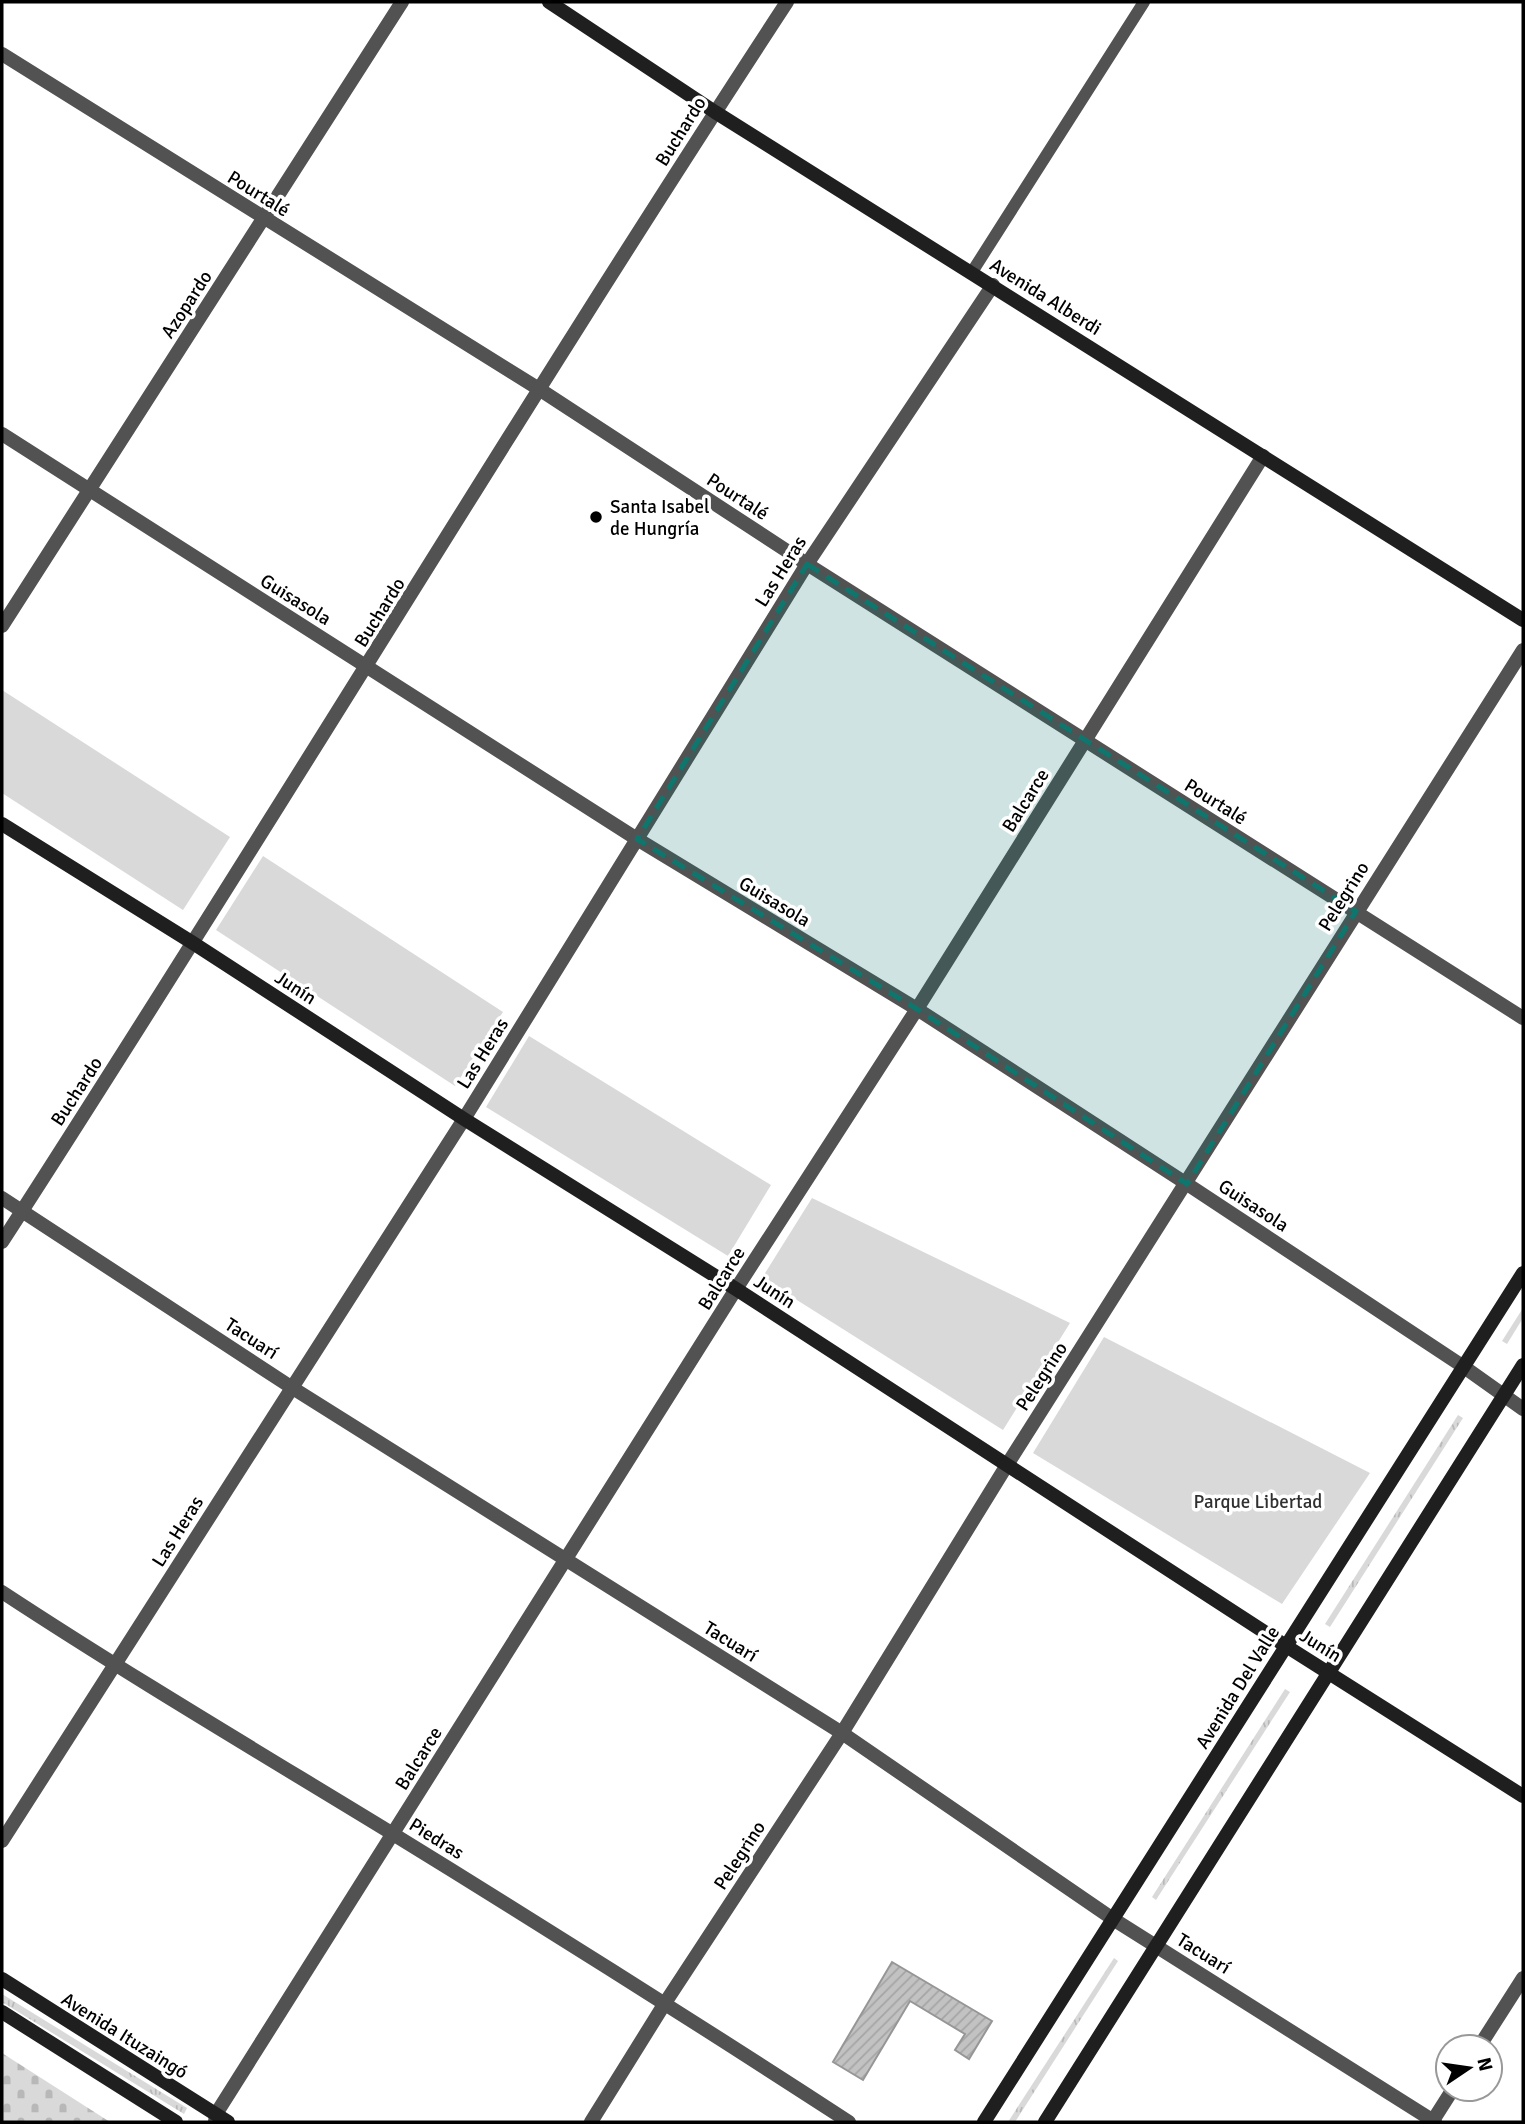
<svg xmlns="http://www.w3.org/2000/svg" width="1525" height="2124" viewBox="0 0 1525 2124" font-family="Signika,sans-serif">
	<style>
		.grass { fill: url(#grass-tufts) }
		.cemetery { fill: url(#cemetery-stones) }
		.park { fill: #d9d9d9 }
		.building { fill: url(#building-hatch); stroke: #969696; stroke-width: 2 }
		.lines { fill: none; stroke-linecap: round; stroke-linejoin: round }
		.lane { stroke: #525252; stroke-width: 12 }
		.street { stroke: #525252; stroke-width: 14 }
		.secondary { stroke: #1f1f1f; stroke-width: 14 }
		.marked { fill: #0f766e; fill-opacity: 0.2; stroke: #0f766e; stroke-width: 5; stroke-dasharray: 14 9; stroke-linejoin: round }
		.poi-dot { fill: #000; stroke: #fff; stroke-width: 2.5 }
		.labels { text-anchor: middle; stroke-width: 7; stroke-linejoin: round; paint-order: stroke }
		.street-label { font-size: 19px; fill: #000; stroke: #fff }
		.poi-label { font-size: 19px; fill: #000; stroke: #fff; text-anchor: start }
		.park-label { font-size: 19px; fill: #303030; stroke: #fff }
	</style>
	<defs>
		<pattern id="grass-tufts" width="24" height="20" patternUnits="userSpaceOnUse" patternTransform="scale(1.75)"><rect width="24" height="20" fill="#d9d9d9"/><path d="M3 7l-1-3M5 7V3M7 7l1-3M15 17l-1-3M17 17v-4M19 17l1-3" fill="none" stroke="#b8b8b8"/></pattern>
		<pattern id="cemetery-stones" width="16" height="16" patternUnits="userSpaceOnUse" patternTransform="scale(1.75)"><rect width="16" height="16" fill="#d9d9d9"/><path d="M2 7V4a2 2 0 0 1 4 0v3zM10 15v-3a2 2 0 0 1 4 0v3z" fill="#b8b8b8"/></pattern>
		<pattern id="building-hatch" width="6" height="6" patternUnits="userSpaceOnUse" patternTransform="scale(1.75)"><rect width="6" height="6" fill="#c2c2c2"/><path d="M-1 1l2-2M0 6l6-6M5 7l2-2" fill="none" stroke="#a5a5a5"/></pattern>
	</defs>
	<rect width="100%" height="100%" fill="#fff"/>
	<g class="grass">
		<path d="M 1523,1308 L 1523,1318 L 1507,1344 L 1502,1341 Z"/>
		<path d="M 1458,1415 L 1463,1418 L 1330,1627 L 1325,1624 Z"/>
		<path d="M 1285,1689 L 1290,1692 L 1156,1900 L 1152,1897 Z"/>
		<path d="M 1114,1958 L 1118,1961 L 1015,2122 L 1008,2122 Z"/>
		<path d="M 2,1994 L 187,2108 L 184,2114 L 2,2002 Z"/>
	</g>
	<path class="cemetery" d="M 2,2053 L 110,2122 L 2,2122 Z"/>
	<g class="park">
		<path d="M 2,690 L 230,837 L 183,910 L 2,793 Z"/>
		<path d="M 263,856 L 503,1012 L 455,1086 L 216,930 Z"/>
		<path d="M 529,1036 L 771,1185 L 728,1256 L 486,1107 Z"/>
		<path d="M 812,1198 L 1070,1323 L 1003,1430 L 762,1278 Z"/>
		<path d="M 1104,1337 L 1370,1473 L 1282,1604 L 1033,1453 Z"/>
	</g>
	<path class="building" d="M 892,1962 L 992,2021 L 969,2059 L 955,2050 L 965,2034 L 910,2001 L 863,2080 L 833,2062 Z"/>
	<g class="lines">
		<path class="lane" d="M 972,272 L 1144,2"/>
		<g class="street">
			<path d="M 2,54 L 539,389 L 807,564 L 1523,1018"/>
			<path d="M 2,434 L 637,839 L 917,1009 L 1187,1184 L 1464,1367 L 1523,1409"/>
			<path d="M 2,626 L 402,2"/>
			<path d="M 2,1198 L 291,1387 L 842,1733 L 1113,1919 L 1435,2122"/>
			<path d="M 2,1242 C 268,831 519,411 787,2"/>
			<path d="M 2,1592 C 130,1676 262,1754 393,1834 C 546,1928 698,2024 849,2122"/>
			<path d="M 2,1841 L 464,1119 L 807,564 L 993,285"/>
			<path d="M 1479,2047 L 1523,1978"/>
			<path d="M 215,2122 L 216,2114 L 736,1289 L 917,1009 L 1263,456"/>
			<path d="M 591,2122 L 665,2003 L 842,1733 L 1007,1465 L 1523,650"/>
			<path d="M 1432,2122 L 1453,2089"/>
		</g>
		<g class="secondary">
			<path d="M 549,2 L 715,112 L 1523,620"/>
			<path d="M 2,824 L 193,943 L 464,1119 L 736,1289 L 1286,1646 L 1523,1796"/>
			<path d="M 2,1979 L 228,2122"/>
			<path d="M 2,2012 L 176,2122"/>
			<path d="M 984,2122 L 1523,1273"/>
			<path d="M 1045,2122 L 1523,1365"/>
		</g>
	</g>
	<path class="marked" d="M 807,564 L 1356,911 L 1187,1184 L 917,1009 L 637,839 Z"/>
	<circle class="poi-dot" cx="596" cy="517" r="7"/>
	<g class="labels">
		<g class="street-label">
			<text transform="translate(680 131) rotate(-58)" y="7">Buchardo</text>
			<text transform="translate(259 193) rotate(32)" y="7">Pourtalé</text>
			<text transform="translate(1046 296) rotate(32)" y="7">Avenida Alberdi</text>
			<text transform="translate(186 304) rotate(-57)" y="7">Azopardo</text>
			<text transform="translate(738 496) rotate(33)" y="7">Pourtalé</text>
			<text transform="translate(780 571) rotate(-58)" y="7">Las Heras</text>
			<text transform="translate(296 599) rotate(32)" y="7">Guisasola</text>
			<text transform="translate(379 612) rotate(-58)" y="7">Buchardo</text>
			<text transform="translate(1025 800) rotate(-58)" y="7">Balcarce</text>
			<text transform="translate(1216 801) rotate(32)" y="7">Pourtalé</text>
			<text transform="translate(1343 896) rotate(-58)" y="7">Pelegrino</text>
			<text transform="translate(775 901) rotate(31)" y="7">Guisasola</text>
			<text transform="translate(296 987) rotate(33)" y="7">Junín</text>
			<text transform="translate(482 1053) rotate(-58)" y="7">Las Heras</text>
			<text transform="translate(76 1091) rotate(-57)" y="7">Buchardo</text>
			<text transform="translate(1254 1205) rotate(33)" y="7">Guisasola</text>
			<text transform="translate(721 1278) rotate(-58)" y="7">Balcarce</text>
			<text transform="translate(775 1291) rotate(33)" y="7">Junín</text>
			<text transform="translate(252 1338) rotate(33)" y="7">Tacuarí</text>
			<text transform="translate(1041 1376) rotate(-57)" y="7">Pelegrino</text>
			<text transform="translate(177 1531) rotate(-58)" y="7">Las Heras</text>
			<text transform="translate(731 1641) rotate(32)" y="7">Tacuarí</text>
			<text transform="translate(1321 1645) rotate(32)" y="7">Junín</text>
			<text transform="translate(1237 1687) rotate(-58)" y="7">Avenida Del Valle</text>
			<text transform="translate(418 1758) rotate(-58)" y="7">Balcarce</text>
			<text transform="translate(437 1838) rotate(32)" y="7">Piedras</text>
			<text transform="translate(739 1855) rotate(-57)" y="7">Pelegrino</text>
			<text transform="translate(1204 1953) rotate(32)" y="7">Tacuarí</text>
			<text transform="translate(125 2035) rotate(32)" y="7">Avenida Ituzaingó</text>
		</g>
		<g class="poi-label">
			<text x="610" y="513">Santa Isabel<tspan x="610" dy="22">de Hungría</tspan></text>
		</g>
		<g class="park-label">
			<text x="1258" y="1508">Parque Libertad</text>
		</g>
	</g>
	<rect width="1525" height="2124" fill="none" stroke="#000000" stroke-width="7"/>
	<g transform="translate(1469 2068) rotate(77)"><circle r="33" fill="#ffffff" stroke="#999999" stroke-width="2"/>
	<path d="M0-5L12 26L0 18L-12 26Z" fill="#000000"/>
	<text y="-10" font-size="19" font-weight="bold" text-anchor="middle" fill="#000000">N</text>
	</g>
</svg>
